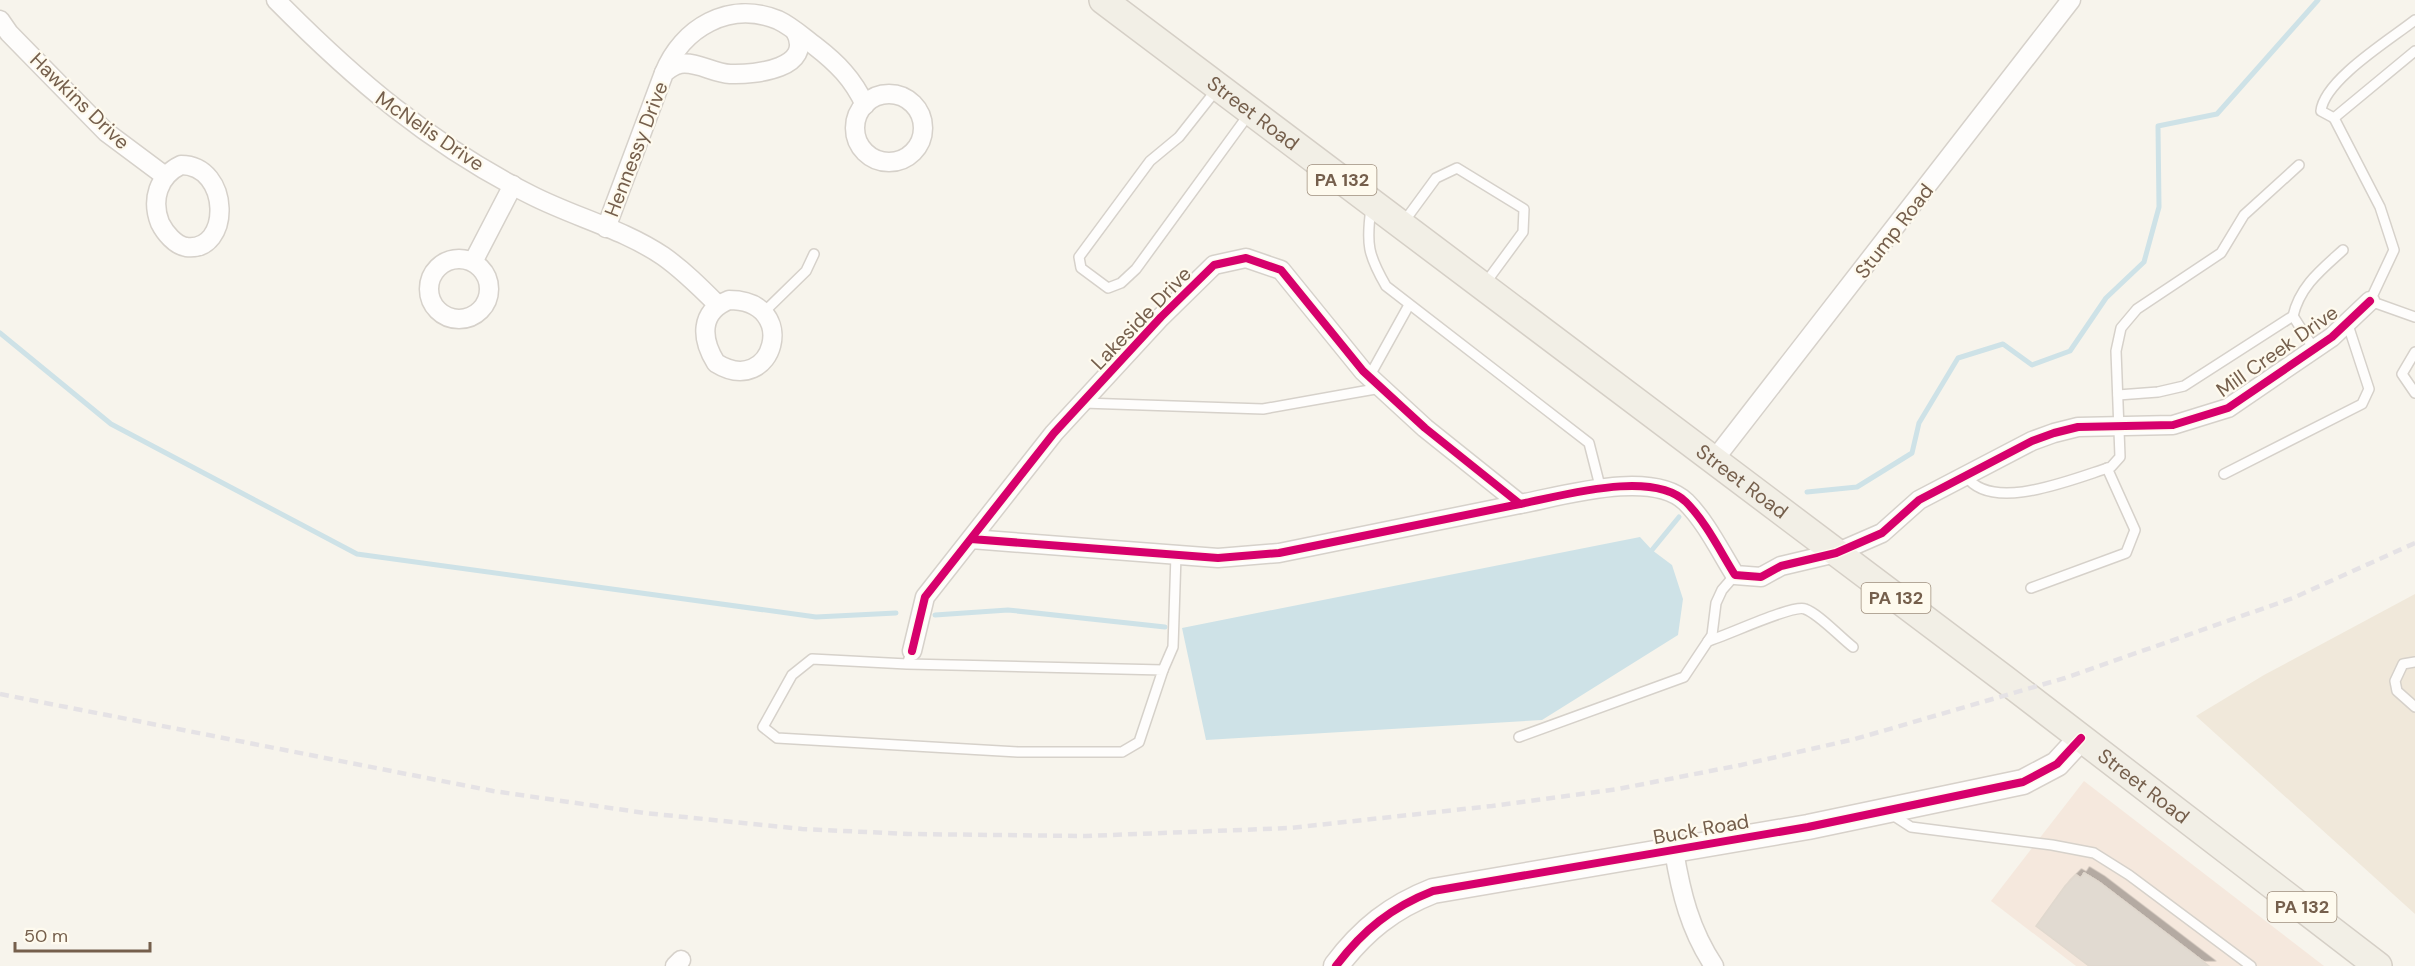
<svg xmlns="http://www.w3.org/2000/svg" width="2415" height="966" viewBox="0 0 2415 966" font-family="'DM Sans',sans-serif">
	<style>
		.residential { fill: #f0e8da }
		.commercial { fill: #f5e8dd }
		.water { fill: #cee2e7 }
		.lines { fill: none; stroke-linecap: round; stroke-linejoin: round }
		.stream { stroke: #cee2e7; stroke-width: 5 }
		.building { fill: #e1dad1; stroke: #e0d8ce; stroke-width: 1.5; filter: url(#shadow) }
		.lane-casing { stroke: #d6d1ca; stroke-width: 12 }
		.street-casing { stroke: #d6d1ca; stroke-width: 21 }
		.secondary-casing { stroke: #d7d1ca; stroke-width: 27 }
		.primary-casing { stroke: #d5cfc6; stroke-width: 30 }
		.lane { stroke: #fefdfc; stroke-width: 9 }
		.street { stroke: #fefdfc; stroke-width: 18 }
		.secondary { stroke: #fefdfc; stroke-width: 24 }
		.primary { stroke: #f2efe6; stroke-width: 27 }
		.rail { stroke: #e5e2e5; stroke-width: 4.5; stroke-dasharray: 9 6; stroke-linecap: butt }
		.cycleway-casing { stroke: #fefaee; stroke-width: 11 }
		.cycleway { stroke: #d6006c; stroke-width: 8 }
		.labels { text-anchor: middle; stroke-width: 4.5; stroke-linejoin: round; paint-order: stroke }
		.shield { fill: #fefaee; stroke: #9e8e7d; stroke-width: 1.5 }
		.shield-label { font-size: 18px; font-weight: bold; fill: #755f4c }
		.street-label { font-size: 20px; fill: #755f4c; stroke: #fefaee }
	</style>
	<defs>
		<filter id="shadow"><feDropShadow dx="5.5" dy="-5.5" stdDeviation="0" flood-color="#0004"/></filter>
	</defs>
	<rect width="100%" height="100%" fill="#f7f4ec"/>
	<path class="residential" d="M 2415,594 L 2415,914 L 2196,716 L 2264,675 Z"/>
	<path class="commercial" d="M 2084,781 L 2324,966 L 2076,966 L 1991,901 Z"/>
	<path class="water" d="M 1640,537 L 1652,550 L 1672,565 L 1683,599 L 1678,635 L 1542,720 L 1206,740 L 1182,628 Z"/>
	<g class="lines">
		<g class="stream">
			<path d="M 0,333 L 111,424 L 357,554 L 816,617 L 896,613"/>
			<path d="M 1807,492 L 1857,487 L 1912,453 L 1919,423 L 1958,358 L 2003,344 L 2032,365 L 2070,351 L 2106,298 L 2144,262 L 2159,207 L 2158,126 L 2217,114 L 2318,0"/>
			<path d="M 1652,550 L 1679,517"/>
			<path d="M 935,615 L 1008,610 L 1165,627"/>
		</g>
	</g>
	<path class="building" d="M 2084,873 L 2099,882 L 2209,966 L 2089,966 L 2036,926 L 2065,886 L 2076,875 L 2081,878 Z"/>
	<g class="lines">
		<g class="lane-casing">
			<g id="lane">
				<path d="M 2415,51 L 2334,118 L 2380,207 L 2394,250 L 2370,301 L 2415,317"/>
				<path d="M 1217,89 L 1179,137 L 1150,161 L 1079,257 L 1081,268 L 1108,288 L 1121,283 L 1136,269 L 1249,114"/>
				<path d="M 2334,118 L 2321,111 C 2324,80 2391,39 2415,20"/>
				<path d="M 1371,208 C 1366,244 1368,255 1386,286 L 1589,443 L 1601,490"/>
				<path d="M 1403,223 L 1436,178 L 1457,168 L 1524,209 L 1523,232 L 1484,285"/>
				<path d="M 764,312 L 806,271 L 814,254"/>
				<path d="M 2293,316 L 2314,349"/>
				<path d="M 2415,352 L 2402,374 L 2415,393"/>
				<path d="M 1369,377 L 1409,305"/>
				<path d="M 2118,395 L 2158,392 L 2184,386 L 2293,316 C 2300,286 2321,270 2343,250"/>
				<path d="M 1083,403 L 1263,409 L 1381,388"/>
				<path d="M 2224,474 L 2362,404 L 2369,389 L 2347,322"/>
				<path d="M 1966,476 C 1992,514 2075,478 2111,467 L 2120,457 L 2116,351 L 2121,328 L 2137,309 L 2221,253 L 2244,215 L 2299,165"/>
				<path d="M 2031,588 L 2126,553 L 2135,530 L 2107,468"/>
				<path d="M 1708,641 C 1726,636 1793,604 1805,609 C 1819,614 1840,637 1853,647"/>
				<path d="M 2415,662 L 2403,664 L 2395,681 L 2397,691 L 2415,707"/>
				<path d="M 907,664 L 1163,670 L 1139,742 L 1122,752 L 1018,752 L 777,738 L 763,727 L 792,675 L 812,659 L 907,664 L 912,651"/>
				<path d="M 1163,670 L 1173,647 L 1176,555"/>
				<path d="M 1519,737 L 1684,677 L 1712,635 L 1716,603 L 1722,590 L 1735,575"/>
				<path d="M 1891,814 L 1911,827 L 2052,845 L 2094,853 L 2129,875 L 2251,966"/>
			</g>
		</g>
		<g class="street-casing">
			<g id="street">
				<path d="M 276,0 C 355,80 430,144 531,195 C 574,217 623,229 663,256 C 683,270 700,287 717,304"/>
				<path d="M 0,20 L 9,33 L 106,132 L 165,176"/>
				<path d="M 664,73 C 682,28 729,0 778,20 C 791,26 803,37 815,46 C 837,63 853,79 865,105"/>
				<circle cx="889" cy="128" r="34"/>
				<path d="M 181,165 C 231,165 232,253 186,247 C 175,245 165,233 160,223 C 151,200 158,176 181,165 Z"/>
				<path d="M 606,228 L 664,73 C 669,69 673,65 680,64 C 696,61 713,73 730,74 C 756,75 815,68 795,31"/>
				<circle cx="459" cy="289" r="30"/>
				<path d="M 473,262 L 513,185"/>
				<path d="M 729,300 C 801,300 774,399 716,363 C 701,339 699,312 729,300 Z"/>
				<path d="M 1714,460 L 2071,0"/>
				<path d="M 1520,504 C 1562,496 1652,469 1686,502 C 1706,522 1720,551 1735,575 L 1761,577 L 1781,566 L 1836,553 L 1882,533 L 1919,500 L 2032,441 L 2054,433 L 2078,427 L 2173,425 L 2228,408 L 2332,337 L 2370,301"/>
				<path d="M 912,651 L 925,597 L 1054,433 L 1161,317 L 1214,265 L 1246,258 L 1281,270 L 1363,371 L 1425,428 L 1520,504 L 1279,553 L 1218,558 L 971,539"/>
				<path d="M 1674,851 C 1681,893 1690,930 1714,966"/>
				<path d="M 675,966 L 681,960"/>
			</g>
		</g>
		<g class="secondary-casing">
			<path id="secondary" d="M 1336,966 C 1363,930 1392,907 1433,891 L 1808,827 L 2023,782 L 2057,764 L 2081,738"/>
		</g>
		<g class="primary-casing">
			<g id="primary">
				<path id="s1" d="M 1103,0 L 2003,678 L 2378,966"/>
			</g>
		</g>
		<use href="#lane" class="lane"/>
		<use href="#street" class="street"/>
		<use href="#secondary" class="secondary"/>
		<use href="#primary" class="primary"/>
		<path class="rail" d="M 0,694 L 493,791 L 645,813 L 802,829 L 908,834 L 1086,836 L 1290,828 L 1492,806 L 1618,789 L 1741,765 L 1855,739 L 2065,678 L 2293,598 L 2415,543"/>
		<g class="cycleway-casing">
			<g id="cycleway">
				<path d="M 1520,504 C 1562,496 1652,469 1686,502 C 1706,522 1720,551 1735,575 L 1761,577 L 1781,566 L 1836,553 L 1882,533 L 1919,500 L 2032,441 L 2054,433 L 2078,427 L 2173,425 L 2228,408 L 2332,337 L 2370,301"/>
				<path d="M 912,651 L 925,597 L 1054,433 L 1161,317 L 1214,265 L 1246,258 L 1281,270 L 1363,371 L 1425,428 L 1520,504 L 1279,553 L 1218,558 L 971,539"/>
				<path d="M 1336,966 C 1363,930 1392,907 1433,891 L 1808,827 L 2023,782 L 2057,764 L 2081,738"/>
			</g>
		</g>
		<use href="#cycleway" class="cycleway"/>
	</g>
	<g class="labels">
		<g class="shield">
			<rect x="1307.5" y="165" width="69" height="30" rx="4.5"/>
			<rect x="1861.5" y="583" width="69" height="30" rx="4.5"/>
			<rect x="2267.5" y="892" width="69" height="30" rx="4.5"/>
		</g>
		<g class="shield-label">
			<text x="1342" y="186">PA 132</text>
			<text x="1896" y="604">PA 132</text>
			<text x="2302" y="913">PA 132</text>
		</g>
		<g class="street-label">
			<text transform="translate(80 101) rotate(44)" y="7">Hawkins Drive</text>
			<text dy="7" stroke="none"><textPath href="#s1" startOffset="188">Street Road</textPath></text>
			<text transform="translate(430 131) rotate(34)" y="7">McNelis Drive</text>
			<text transform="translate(636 149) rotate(-69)" y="7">Hennessy Drive</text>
			<text transform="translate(1894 231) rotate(-52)" y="7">Stump Road</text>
			<text transform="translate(1141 318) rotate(-46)" y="7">Lakeside Drive</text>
			<text transform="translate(2277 351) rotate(-35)" y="7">Mill Creek Drive</text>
			<text dy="7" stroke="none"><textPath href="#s1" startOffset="800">Street Road</textPath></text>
			<text dy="7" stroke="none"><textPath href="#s1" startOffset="1304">Street Road</textPath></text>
			<text transform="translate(1701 829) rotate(-10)" y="7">Buck Road</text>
		</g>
	</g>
	<path d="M15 942v9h135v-9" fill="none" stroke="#755f4c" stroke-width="3"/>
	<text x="24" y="942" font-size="18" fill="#755f4c" stroke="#fefaee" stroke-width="4.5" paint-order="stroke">50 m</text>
</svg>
